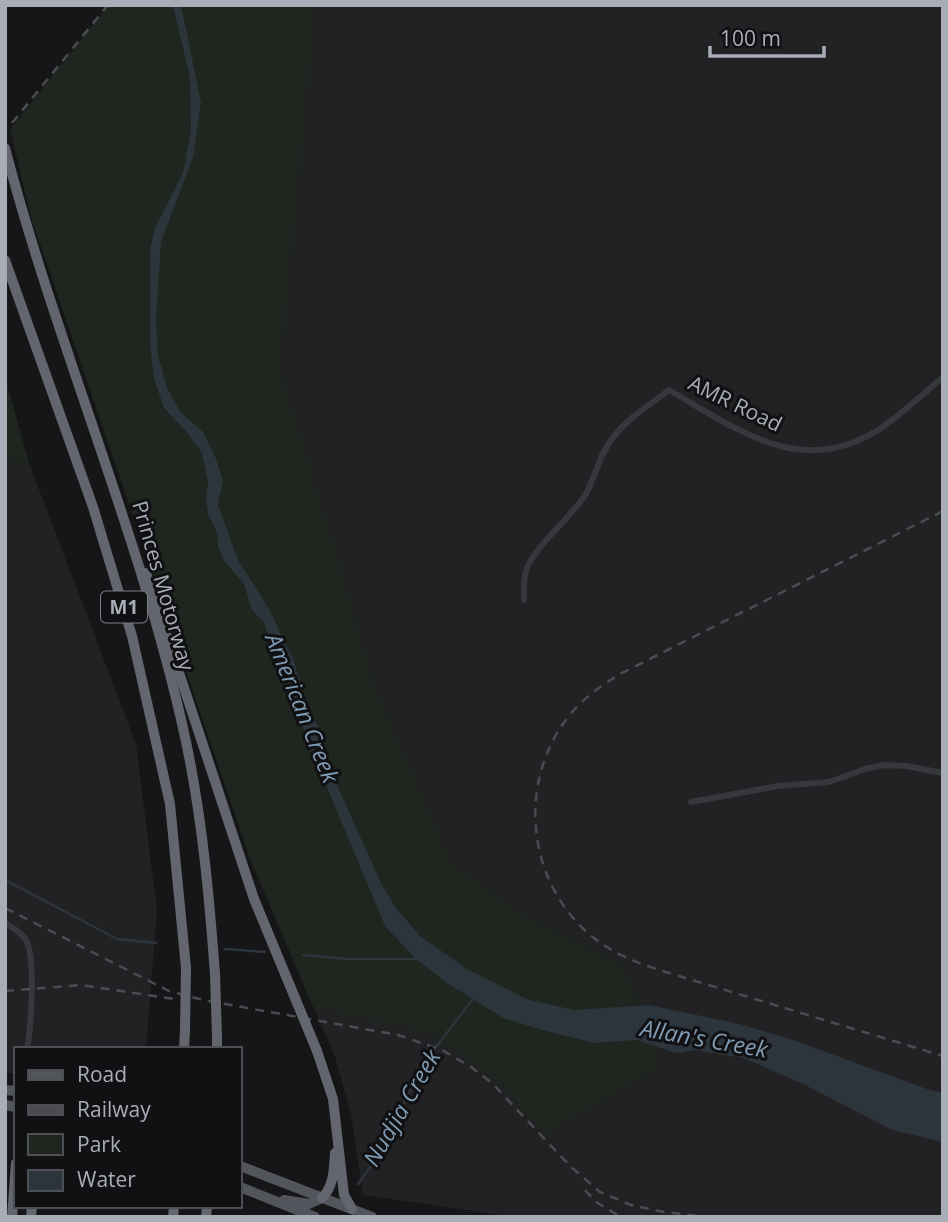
<svg xmlns="http://www.w3.org/2000/svg" width="948" height="1222" viewBox="0 0 948 1222" font-family="'Open Sans',sans-serif">
	<style>
		.built { fill: #222225 }
		.green { fill: #1e261f }
		.water { fill: #2c353c }
		.lines { fill: none; stroke-linecap: round; stroke-linejoin: round }
		.stream { stroke: #2c353c; stroke-width: 2.5 }
		.minor { stroke: #37383d; stroke-width: 6 }
		.primary { stroke: #53555c; stroke-width: 10 }
		.motorway { stroke: #63666e; stroke-width: 10 }
		.rail { stroke: #4a4c52; stroke-width: 2.5; stroke-dasharray: 9 7; stroke-linecap: butt }
		.motorway-bridge { stroke: #63666e; stroke-width: 10 }
		.labels { text-anchor: middle; stroke-width: 6; stroke-linejoin: round; paint-order: stroke }
		.shield { fill: #111113; stroke: #7b7e86; stroke-width: 2 }
		.shield-label { font-size: 19px; font-weight: bold; fill: #a8adb8 }
		.street-label { font-size: 21px; fill: #a8adb8; stroke: #111113 }
		.water-label { font-size: 23px; font-style: italic; fill: #7f9bb3; stroke: #111113 }
	</style>
	<rect width="100%" height="100%" fill="#161618"/>
	<g class="built">
		<path d="M 113,5 L 943,5 L 943,1217 L 516,1217 L 363,1195 L 351,1114 L 335,1057 L 251,861 L 31,217 Z"/>
		<path d="M 5,462 L 29,463 L 136,744 L 157,910 L 146,1049 L 16,1049 L 16,1073 L 5,1073 Z"/>
	</g>
	<g class="green">
		<path d="M 109,5 L 316,5 L 280,369 L 338,558 L 374,685 L 452,864 L 533,921 L 625,967 L 661,1066 L 545,1134 L 497,1082 L 432,1033 L 313,1007 L 251,861 L 31,217 L 10,129 Z"/>
		<path d="M 5,377 L 29,463 L 5,462 Z"/>
	</g>
	<path class="water" d="M 173,5 L 181,5 L 201,103 L 193,157 L 161,242 L 156,318 L 158,355 L 167,388 L 181,413 L 203,432 L 216,459 L 223,481 L 218,505 L 238,560 L 269,609 L 294,661 L 308,710 L 318,726 L 326,761 L 382,885 L 396,908 L 420,936 L 467,969 L 526,999 L 574,1010 L 649,1005 L 687,1013 L 739,1024 L 796,1041 L 927,1089 L 943,1093 L 943,1142 L 892,1130 L 805,1085 L 744,1058 L 694,1050 L 676,1053 L 637,1040 L 594,1043 L 539,1029 L 503,1018 L 447,983 L 416,959 L 385,926 L 308,742 L 275,646 L 269,638 L 264,622 L 252,610 L 244,584 L 225,562 L 218,547 L 218,535 L 208,514 L 206,501 L 208,481 L 202,453 L 186,431 L 164,408 L 154,379 L 150,344 L 150,249 L 155,228 L 183,173 L 191,130 L 190,78 Z"/>
	<g class="lines">
		<g class="stream">
			<path d="M 5,880 L 117,939 L 156,943"/>
			<path d="M 225,949 L 265,952"/>
			<path d="M 303,955 L 347,959 L 419,959"/>
			<path d="M 358,1184 L 373,1163 L 426,1060 L 473,999"/>
		</g>
		<g class="minor">
			<path d="M 524,600 C 524,591 523,577 527,568 C 538,542 572,518 587,492 C 596,475 599,455 612,439 C 626,419 650,405 669,390 C 738,430 803,480 881,428 C 903,413 922,395 943,377"/>
			<path d="M 691,802 L 778,786 L 829,782 L 865,769 L 884,765 L 906,766 L 943,773"/>
			<path d="M 5,923 C 13,928 21,932 26,940 C 36,958 31,1027 27,1049"/>
		</g>
		<g class="primary">
			<path d="M 5,1090 L 16,1091"/>
			<path d="M 5,1105 L 16,1107"/>
			<path d="M 240,1166 L 372,1217"/>
			<path d="M 240,1187 L 315,1217"/>
			<path d="M 284,1200 L 309,1204 L 322,1198"/>
		</g>
		<g class="motorway">
			<path d="M 5,148 C 57,347 141,536 185,737 C 202,816 209,894 215,974"/>
			<path d="M 5,260 L 93,507 L 132,636 L 170,804 L 186,968"/>
			<path d="M 146,573 L 254,899 L 295,998"/>
			<path d="M 184,1049 L 185,1030"/>
			<path d="M 217,1049 L 217,1037"/>
			<path d="M 317,1051 L 333,1099 L 344,1195 L 352,1209"/>
			<path d="M 322,1198 C 334,1186 334,1169 335,1153"/>
			<path d="M 12,1217 L 16,1163"/>
			<path d="M 31,1217 L 32,1206"/>
			<path d="M 173,1217 L 174,1206"/>
			<path d="M 206,1217 L 207,1206"/>
		</g>
		<g class="rail">
			<path d="M 12,123 L 108,5"/>
			<path d="M 943,511 L 622,673 C 602,685 583,698 568,717 C 516,784 527,885 594,938 C 613,953 633,961 656,969 L 943,1056"/>
			<path d="M 5,908 L 169,991 L 203,1000 L 398,1035 L 442,1050 L 471,1067 L 492,1083 L 570,1166 L 600,1192 L 631,1205 L 664,1212 L 708,1217"/>
			<path d="M 5,991 L 81,985 L 174,999"/>
			<path d="M 585,1190 L 596,1202 L 621,1217"/>
		</g>
		<g class="motorway-bridge">
			<path d="M 215,974 L 217,1037"/>
			<path d="M 295,998 L 317,1051"/>
			<path d="M 185,1030 L 186,968"/>
		</g>
	</g>
	<g class="labels">
		<rect class="shield" x="101" y="591.5" width="46" height="31" rx="5"/>
		<g class="shield-label">
			<text x="124" y="614">M1</text>
		</g>
		<g class="street-label">
			<text transform="translate(735 404) rotate(26)" y="7">AMR Road</text>
			<text transform="translate(163 586) rotate(74)" y="7">Princes Motorway</text>
		</g>
		<g class="water-label">
			<text transform="translate(302 708) rotate(68)" y="8">American Creek</text>
			<text transform="translate(704 1039) rotate(10)" y="8">Allan's Creek</text>
			<text transform="translate(402 1108) rotate(-60)" y="8">Nudjia Creek</text>
		</g>
	</g>
	<rect width="948" height="1222" fill="none" stroke="#a8adb8" stroke-width="14"/>
	<rect x="14" y="1047" width="228" height="161" fill="#111113" stroke="#4d4f55" stroke-width="2"/>
	<rect x="28" y="1070" width="35" height="10" fill="#53555c" stroke="#4d4f55" stroke-width="2"/>
	<text x="77" y="1082" font-size="21" fill="#a8adb8">Road</text>
	<rect x="28" y="1105" width="35" height="10" fill="#4a4c52" stroke="#4d4f55" stroke-width="2"/>
	<text x="77" y="1117" font-size="21" fill="#a8adb8">Railway</text>
	<rect x="28" y="1134" width="35" height="21" fill="#1e261f" stroke="#4d4f55" stroke-width="2"/>
	<text x="77" y="1152" font-size="21" fill="#a8adb8">Park</text>
	<rect x="28" y="1170" width="35" height="21" fill="#2c353c" stroke="#4d4f55" stroke-width="2"/>
	<text x="77" y="1187" font-size="21" fill="#a8adb8">Water</text>
	<path d="M710 46v10h114v-10" fill="none" stroke="#a8adb8" stroke-width="3.5"/>
	<text x="720" y="46" font-size="21" fill="#a8adb8" stroke="#111113" stroke-width="5" paint-order="stroke">100 m</text>
</svg>
